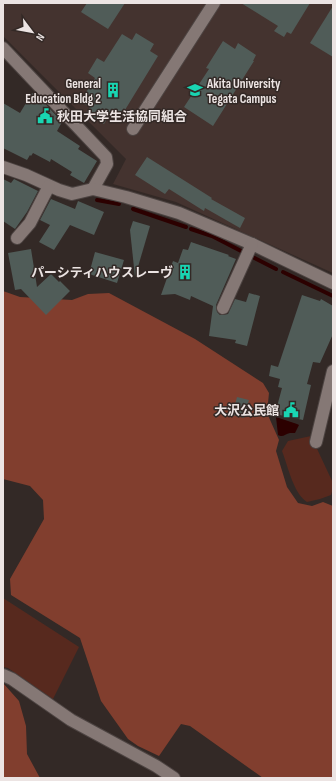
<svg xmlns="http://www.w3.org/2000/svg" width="336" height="781" viewBox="0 0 336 781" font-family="'Sofia Sans Condensed','Noto Sans JP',sans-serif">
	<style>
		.built { fill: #44332f }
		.green { fill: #57291e }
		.forest { fill: #813e2e }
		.water { fill: #2c0000 }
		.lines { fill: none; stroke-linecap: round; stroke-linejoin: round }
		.stream { stroke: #2c0000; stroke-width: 4 }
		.building { fill: #505c58 }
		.street-casing { stroke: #4d4442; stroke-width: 14 }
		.street { stroke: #857875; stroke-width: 12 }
		.labels { text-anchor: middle; stroke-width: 3; stroke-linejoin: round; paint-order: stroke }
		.poi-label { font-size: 13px; font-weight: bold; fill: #ece4e3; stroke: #332926; text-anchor: end }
	</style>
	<rect width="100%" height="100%" fill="#332926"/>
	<path class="built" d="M 3,3 L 333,3 L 333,273 L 176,202 L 113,184 L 126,159 L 3,36 Z"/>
	<g class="green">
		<path d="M 311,436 L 333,483 L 333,488 L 331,495 L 320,499 L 307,502 C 293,493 288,466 282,451 L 288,441 Z"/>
		<path d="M 3,598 L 79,647 L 53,699 L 8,668 L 3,667 Z"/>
	</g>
	<g class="forest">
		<path d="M 3,291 L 20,297 L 72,300 L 88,294 L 109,293 L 195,339 L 263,383 L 269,393 L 267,413 L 279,440 L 276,451 L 287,487 L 298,503 L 312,506 L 323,502 L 333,506 L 333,778 L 263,778 L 190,726 L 181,724 L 159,756 L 138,746 L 128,739 L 101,701 L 80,638 L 11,595 L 10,579 L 44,519 L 43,500 L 30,486 L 3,479 Z"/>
		<path d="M 3,683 L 19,701 L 26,726 L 27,754 L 40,778 L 3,778 Z"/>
	</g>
	<path class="water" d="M 276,417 L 297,424 L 299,425 L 295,433 L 290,433 C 285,434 283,438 278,435 Z"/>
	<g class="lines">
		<g class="stream">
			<path d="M 97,200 L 119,204"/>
			<path d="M 133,209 L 186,227"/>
			<path d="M 191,229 L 212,236 L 276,269"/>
			<path d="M 283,272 L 333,296"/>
		</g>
	</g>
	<g class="building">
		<path d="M 87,3 L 125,3 L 108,29 L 81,12 Z"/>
		<path d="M 241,3 L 310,3 L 291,34 L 287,32 L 284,37 L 274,31 L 278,26 Z"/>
		<path d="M 333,6 L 333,57 L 310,43 Z"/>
		<path d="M 136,33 L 154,44 L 150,51 L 158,56 L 117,123 L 108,117 L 104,124 L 86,113 L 90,107 L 80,102 L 95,78 L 88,73 L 97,58 L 104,62 L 122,34 L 132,40 Z"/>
		<path d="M 223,41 L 235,49 L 238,43 L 256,55 L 253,61 L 254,61 L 213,126 L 184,107 L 209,69 L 206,68 Z"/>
		<path d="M 32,93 L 40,98 L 62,122 L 57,131 L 80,146 L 78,149 L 97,161 L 84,183 L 70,175 L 72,172 L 51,159 L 50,162 L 33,153 L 31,156 L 30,155 L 27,160 L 3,148 L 3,103 L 20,113 Z"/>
		<path d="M 147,157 L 212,198 L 211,199 L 245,218 L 240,228 L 205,208 L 204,211 L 169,189 L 165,194 L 135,175 Z"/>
		<path d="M 3,179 L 11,183 L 14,179 L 38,191 L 27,212 L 15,229 L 3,221 Z"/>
		<path d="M 51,199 L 75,209 L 78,201 L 104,212 L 94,235 L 70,225 L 54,250 L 39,242 L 50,225 L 40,220 Z"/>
		<path d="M 133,221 L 150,226 L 135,277 L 130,230 Z"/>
		<path d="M 191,242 L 229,255 L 228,256 L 236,259 L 216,305 L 217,312 L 220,315 L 223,315 L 228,314 L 235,299 L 246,302 L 249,293 L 260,296 L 247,346 L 235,343 L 236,340 L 209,336 L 213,306 L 191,296 L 190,300 L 175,294 L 161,295 L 173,261 L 178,263 L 183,249 L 188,250 Z"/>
		<path d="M 31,249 L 37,287 L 51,274 L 59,282 L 60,281 L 70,291 L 46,315 L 21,289 L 15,290 L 8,253 Z"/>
		<path d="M 95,252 L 124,260 L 117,283 L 89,274 Z"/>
		<path d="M 302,295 L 320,301 L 321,299 L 333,306 L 333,334 L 320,363 L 313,362 L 307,384 L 311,385 L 303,420 L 275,414 L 282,388 L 278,387 L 280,379 L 269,376 L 271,365 L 278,367 Z"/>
		<path d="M 237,397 L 249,400 L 244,418 L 232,415 Z"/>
	</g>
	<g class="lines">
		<g class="street-casing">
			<g id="street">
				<path d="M 3,48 L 106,157 L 107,164 L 93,189"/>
				<path d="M 133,129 L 214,3"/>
				<path d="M 3,167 L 26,175 L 59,190 L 72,194 L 93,189 L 126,197 L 179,213 L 252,244 L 333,283"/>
				<path d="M 17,238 L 30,223 L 49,186"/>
				<path d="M 223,308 L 252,244"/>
				<path d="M 316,442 L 333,371"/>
				<path d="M 3,675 L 12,679 L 71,720 L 156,766 L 174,778"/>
			</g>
		</g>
		<use href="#street" class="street"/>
	</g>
	<defs>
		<g id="building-bare" transform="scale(1.2)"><path d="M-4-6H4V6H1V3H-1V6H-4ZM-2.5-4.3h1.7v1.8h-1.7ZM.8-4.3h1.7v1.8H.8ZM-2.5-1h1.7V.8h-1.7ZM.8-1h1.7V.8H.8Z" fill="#19d5b2" stroke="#332926" stroke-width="2.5" paint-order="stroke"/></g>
		<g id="university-bare" transform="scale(1.2)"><path d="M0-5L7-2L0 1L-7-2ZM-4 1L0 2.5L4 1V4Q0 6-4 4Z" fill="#19d5b2" stroke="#332926" stroke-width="2.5" paint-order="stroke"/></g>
		<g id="civic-bare" transform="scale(1.2)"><path d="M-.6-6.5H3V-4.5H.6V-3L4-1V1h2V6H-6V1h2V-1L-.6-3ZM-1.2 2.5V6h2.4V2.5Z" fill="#19d5b2" stroke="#332926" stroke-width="2.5" paint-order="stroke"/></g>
	</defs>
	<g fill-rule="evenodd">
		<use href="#building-bare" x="113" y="90"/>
		<use href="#university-bare" x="195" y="90"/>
		<use href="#civic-bare" x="45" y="116"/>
		<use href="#building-bare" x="185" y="272"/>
		<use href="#civic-bare" x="291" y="410"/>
	</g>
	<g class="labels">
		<g class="poi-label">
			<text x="101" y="88">General<tspan x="101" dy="15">Education Bldg 2</tspan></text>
			<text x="207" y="88" text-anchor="start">Akita University<tspan x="207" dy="15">Tegata Campus</tspan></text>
			<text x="57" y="121" text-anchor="start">秋田大学生活協同組合</text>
			<text x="173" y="277">パーシティハウスレーヴ</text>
			<text x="279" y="415">大沢公民館</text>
		</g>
	</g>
	<rect width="336" height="781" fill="none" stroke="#ece4e3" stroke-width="8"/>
	<g transform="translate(32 32) rotate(122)" stroke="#332926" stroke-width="3" paint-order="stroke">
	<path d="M0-3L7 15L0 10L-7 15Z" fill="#ece4e3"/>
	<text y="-6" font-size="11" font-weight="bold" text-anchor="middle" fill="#ece4e3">N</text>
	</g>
</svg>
